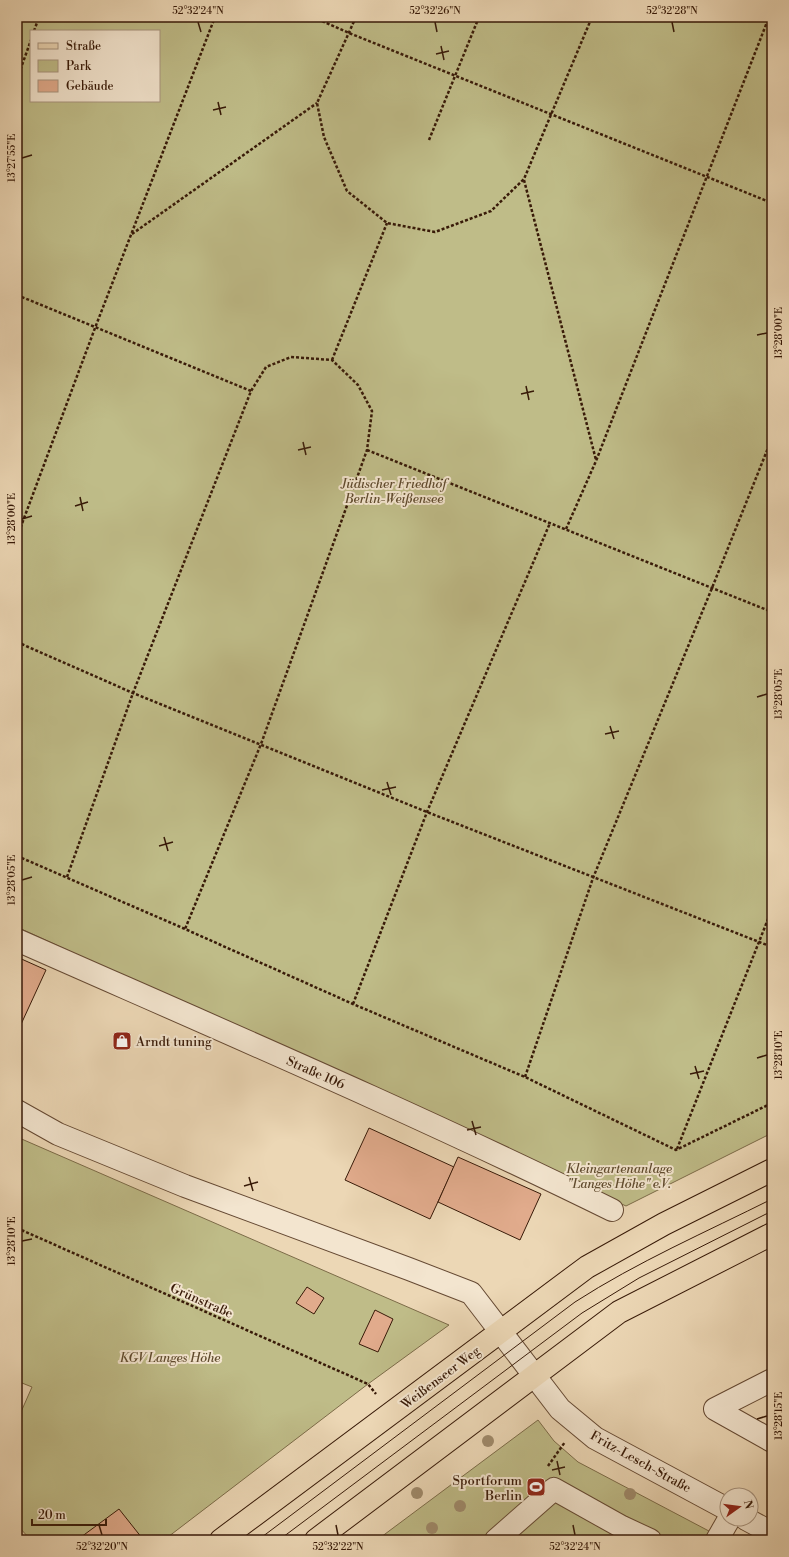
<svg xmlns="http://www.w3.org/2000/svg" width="789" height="1557" viewBox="0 0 789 1557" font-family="'Libre Bodoni',serif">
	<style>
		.green { fill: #bfbc88; stroke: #7c6b48; fill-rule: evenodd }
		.building { fill: #e1ab8c; stroke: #381a08 }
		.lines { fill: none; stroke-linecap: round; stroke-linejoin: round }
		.minor-casing { stroke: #654933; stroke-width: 24 }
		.major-casing { stroke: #381a08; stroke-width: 24 }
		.path { stroke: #381a08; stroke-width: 2.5; stroke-dasharray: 3 2; stroke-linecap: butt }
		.minor { stroke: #f3e5cf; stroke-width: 22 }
		.major { stroke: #ecd7b5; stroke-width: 22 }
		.tram { stroke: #381a08; stroke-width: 1 }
		.tree { fill: #9f8a6b }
		.ticks { fill: none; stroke: #381a08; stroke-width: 1.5 }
		.labels { text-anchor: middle; stroke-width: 4; stroke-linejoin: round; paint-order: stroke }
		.park-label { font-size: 13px; font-style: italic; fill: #604b2e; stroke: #f3e5cf }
		.poi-label { font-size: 13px; fill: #381a08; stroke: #f3e5cf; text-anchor: start }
		.street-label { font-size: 13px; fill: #381a08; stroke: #f3e5cf }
		.neatline { fill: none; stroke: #381a08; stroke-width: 1.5 }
		.ticks-label { font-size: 10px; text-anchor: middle; fill: #381a08 }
	</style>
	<rect width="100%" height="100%" fill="#ecd7b5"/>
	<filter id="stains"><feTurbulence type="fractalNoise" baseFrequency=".005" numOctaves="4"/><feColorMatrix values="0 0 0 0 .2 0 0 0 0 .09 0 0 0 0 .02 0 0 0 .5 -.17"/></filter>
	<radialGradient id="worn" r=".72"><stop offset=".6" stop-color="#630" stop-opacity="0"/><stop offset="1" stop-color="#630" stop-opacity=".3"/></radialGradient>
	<g class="green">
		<path d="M 17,17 L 772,17 L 772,1133 L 626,1206 L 17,927 ZM 31,31 L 159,31 L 159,101 L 31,101 Z"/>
		<path d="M 17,1137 L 449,1325 L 368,1384 L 164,1540 L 31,1540 L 17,1525 L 17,1421 L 32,1387 L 17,1381 Z"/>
		<path d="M 538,1420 L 554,1441 L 578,1462 L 726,1540 L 377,1540 Z"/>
	</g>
	<g class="building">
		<path d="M 17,957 L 46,970 L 17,1033 Z"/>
		<path d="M 369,1128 L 454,1167 L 430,1219 L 345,1180 Z"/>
		<path d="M 458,1157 L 541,1194 L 520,1240 L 438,1202 Z"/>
		<path d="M 307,1287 L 324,1298 L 314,1314 L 296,1303 Z"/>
		<path d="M 375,1310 L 393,1319 L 378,1352 L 359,1344 Z"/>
		<path d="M 119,1509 L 142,1538 L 139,1540 L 77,1540 Z"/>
	</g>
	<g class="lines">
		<g class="minor-casing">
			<g id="minor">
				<path d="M 17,940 C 216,1028 417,1114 612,1210"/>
				<path d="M 17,1111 L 58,1134 L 185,1186 L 409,1269 L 471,1293 L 560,1409 L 595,1438 L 727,1509"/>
				<path d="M 772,1380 L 715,1409 L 772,1441"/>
				<path d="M 746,1519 L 772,1533"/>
				<path d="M 496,1540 L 554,1489 L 622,1527 L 650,1540"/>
				<path d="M 717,1540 L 729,1519"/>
			</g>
		</g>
		<g class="major-casing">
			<g id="major">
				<path d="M 221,1540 L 587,1267 L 664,1224 L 772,1170"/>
				<path d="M 316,1540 L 619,1312 L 772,1234"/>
			</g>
		</g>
		<g class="path">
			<path d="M 313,17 L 349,33 L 772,203"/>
			<path d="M 356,17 L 317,103 L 324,137 L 347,191 L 387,223 L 435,232 L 491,211 L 524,179 L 592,17"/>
			<path d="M 34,31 L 39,17"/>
			<path d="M 17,79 L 31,40"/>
			<path d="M 429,140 L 479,17"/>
			<path d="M 524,180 L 596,460"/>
			<path d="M 132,234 L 317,103"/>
			<path d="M 17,295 L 251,391"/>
			<path d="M 332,360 L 387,223"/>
			<path d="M 367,450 L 772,612"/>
			<path d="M 566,529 L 596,461 L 769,17"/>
			<path d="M 17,537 L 95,328 L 215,17"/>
			<path d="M 17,642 L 133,693 L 427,812 L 772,947"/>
			<path d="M 17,856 L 185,929 L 353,1004 L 525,1077 L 676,1150 L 772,1103"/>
			<path d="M 67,877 L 133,693 L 251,391 L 266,367 L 291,357 L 332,360 L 358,385 L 372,411 L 367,450 L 261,744 L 185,929"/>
			<path d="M 353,1004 L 427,812 L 550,523"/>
			<path d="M 525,1077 L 593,878 L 712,588 L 772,438"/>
			<path d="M 677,1149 L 772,909"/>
			<path d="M 17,1228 L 368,1384 L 376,1394"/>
			<path d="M 548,1466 L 565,1442"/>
		</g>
		<use href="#minor" class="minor"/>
		<use href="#major" class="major"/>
		<g class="tram">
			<path d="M 258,1540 L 575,1302 C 637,1262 706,1232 772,1199"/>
			<path d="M 279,1540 L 582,1313 L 639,1278 L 772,1211"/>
		</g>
	</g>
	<g class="tree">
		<circle cx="488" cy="1441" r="6"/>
		<circle cx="417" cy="1493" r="6"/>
		<circle cx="630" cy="1494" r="6"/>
		<circle cx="460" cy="1506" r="6"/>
		<circle cx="432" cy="1528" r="6"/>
	</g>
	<path class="ticks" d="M 198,22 L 201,32M 435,22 L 437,32M 672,22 L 674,32M 441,46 L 444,60M 436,54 L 449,51M 218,102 L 221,115M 213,110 L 226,107M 22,158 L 32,155M 757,335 L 767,333M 526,386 L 529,400M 521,394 L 534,391M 303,442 L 306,455M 298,450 L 311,447M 80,497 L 83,511M 75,506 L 88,502M 22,519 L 32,516M 757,697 L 767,694M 610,726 L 614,739M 605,734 L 619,731M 387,782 L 391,795M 382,790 L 396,787M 164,837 L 168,851M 159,846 L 173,842M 22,880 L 32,877M 757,1058 L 767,1055M 695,1066 L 699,1079M 690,1074 L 704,1071M 472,1121 L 476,1135M 467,1130 L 481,1127M 249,1177 L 253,1191M 244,1186 L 258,1182M 22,1241 L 32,1239M 757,1419 L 767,1416M 557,1461 L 560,1475M 552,1470 L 565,1467M 99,1525 L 102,1535M 336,1525 L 338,1535M 573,1525 L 575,1535"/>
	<defs>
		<g id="shop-square" transform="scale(1)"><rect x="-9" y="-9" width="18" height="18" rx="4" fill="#8f2418" stroke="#f3e5cf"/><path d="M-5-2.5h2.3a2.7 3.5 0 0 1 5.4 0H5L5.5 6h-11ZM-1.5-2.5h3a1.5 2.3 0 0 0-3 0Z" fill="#fff"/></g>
		<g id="stadium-square" transform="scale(1)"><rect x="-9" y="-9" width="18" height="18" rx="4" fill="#8f2418" stroke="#f3e5cf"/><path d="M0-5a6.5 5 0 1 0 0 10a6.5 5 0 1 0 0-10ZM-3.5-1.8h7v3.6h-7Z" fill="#fff"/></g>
	</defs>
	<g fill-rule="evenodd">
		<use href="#shop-square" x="122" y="1041"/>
		<use href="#stadium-square" x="536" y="1487"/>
	</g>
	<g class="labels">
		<g class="park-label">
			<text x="394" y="488">Jüdischer Friedhof<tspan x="394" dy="15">Berlin-Weißensee</tspan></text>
			<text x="619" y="1173">Kleingartenanlage<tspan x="619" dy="15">"Langes Höhe" e.V.</tspan></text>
			<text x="170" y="1362">KGV Langes Höhe</text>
		</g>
		<g class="poi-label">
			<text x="136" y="1046">Arndt tuning</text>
			<text x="522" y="1485" text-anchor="end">Sportforum<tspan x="522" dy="15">Berlin</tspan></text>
		</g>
		<g class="street-label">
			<text transform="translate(316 1072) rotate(24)" y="5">Straße 106</text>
			<text transform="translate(202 1300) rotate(24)" y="5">Grünstraße</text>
			<text transform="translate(440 1377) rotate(-37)" y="5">Weißenseer Weg</text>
			<text transform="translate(641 1461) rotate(29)" y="5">Fritz-Lesch-Straße</text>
		</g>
	</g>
	<rect width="789" height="1557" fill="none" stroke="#ecd7b5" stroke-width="44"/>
	<rect x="30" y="30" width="130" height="72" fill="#f3e5cf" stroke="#a8947f"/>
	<rect x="38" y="43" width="20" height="6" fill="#ecd7b5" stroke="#a8947f"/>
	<text x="66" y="50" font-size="12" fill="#381a08">Straße</text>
	<rect x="38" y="60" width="20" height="12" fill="#bfbc88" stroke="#a8947f"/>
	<text x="66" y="70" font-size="12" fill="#381a08">Park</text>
	<rect x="38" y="80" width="20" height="12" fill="#e1ab8c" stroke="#a8947f"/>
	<text x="66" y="90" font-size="12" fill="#381a08">Gebäude</text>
	<g transform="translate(739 1507) rotate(76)"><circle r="19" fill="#f3e5cf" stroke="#a8947f"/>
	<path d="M0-3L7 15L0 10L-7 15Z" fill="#8f2418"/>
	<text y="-6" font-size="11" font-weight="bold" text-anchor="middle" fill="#381a08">N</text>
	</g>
	<path d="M32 1519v6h74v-6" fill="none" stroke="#381a08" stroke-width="2"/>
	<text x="38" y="1519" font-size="12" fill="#381a08" stroke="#f3e5cf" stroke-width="3" paint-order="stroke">20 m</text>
	<rect x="22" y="22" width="745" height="1513" class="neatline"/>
	<g class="ticks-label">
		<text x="198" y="14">52°32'24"N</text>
		<text x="435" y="14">52°32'26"N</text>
		<text x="672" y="14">52°32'28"N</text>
		<text transform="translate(11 158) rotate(-90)" y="4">13°27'55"E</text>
		<text transform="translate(778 333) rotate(-90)" y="4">13°28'00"E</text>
		<text transform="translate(11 519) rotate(-90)" y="4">13°28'00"E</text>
		<text transform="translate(778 694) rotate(-90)" y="4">13°28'05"E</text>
		<text transform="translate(11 880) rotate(-90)" y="4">13°28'05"E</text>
		<text transform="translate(778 1055) rotate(-90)" y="4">13°28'10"E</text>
		<text transform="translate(11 1241) rotate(-90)" y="4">13°28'10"E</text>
		<text transform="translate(778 1416) rotate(-90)" y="4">13°28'15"E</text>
		<text x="102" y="1550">52°32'20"N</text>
		<text x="338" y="1550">52°32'22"N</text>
		<text x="575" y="1550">52°32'24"N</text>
	</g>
	<rect width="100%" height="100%" filter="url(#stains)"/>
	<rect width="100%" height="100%" fill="url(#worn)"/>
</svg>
